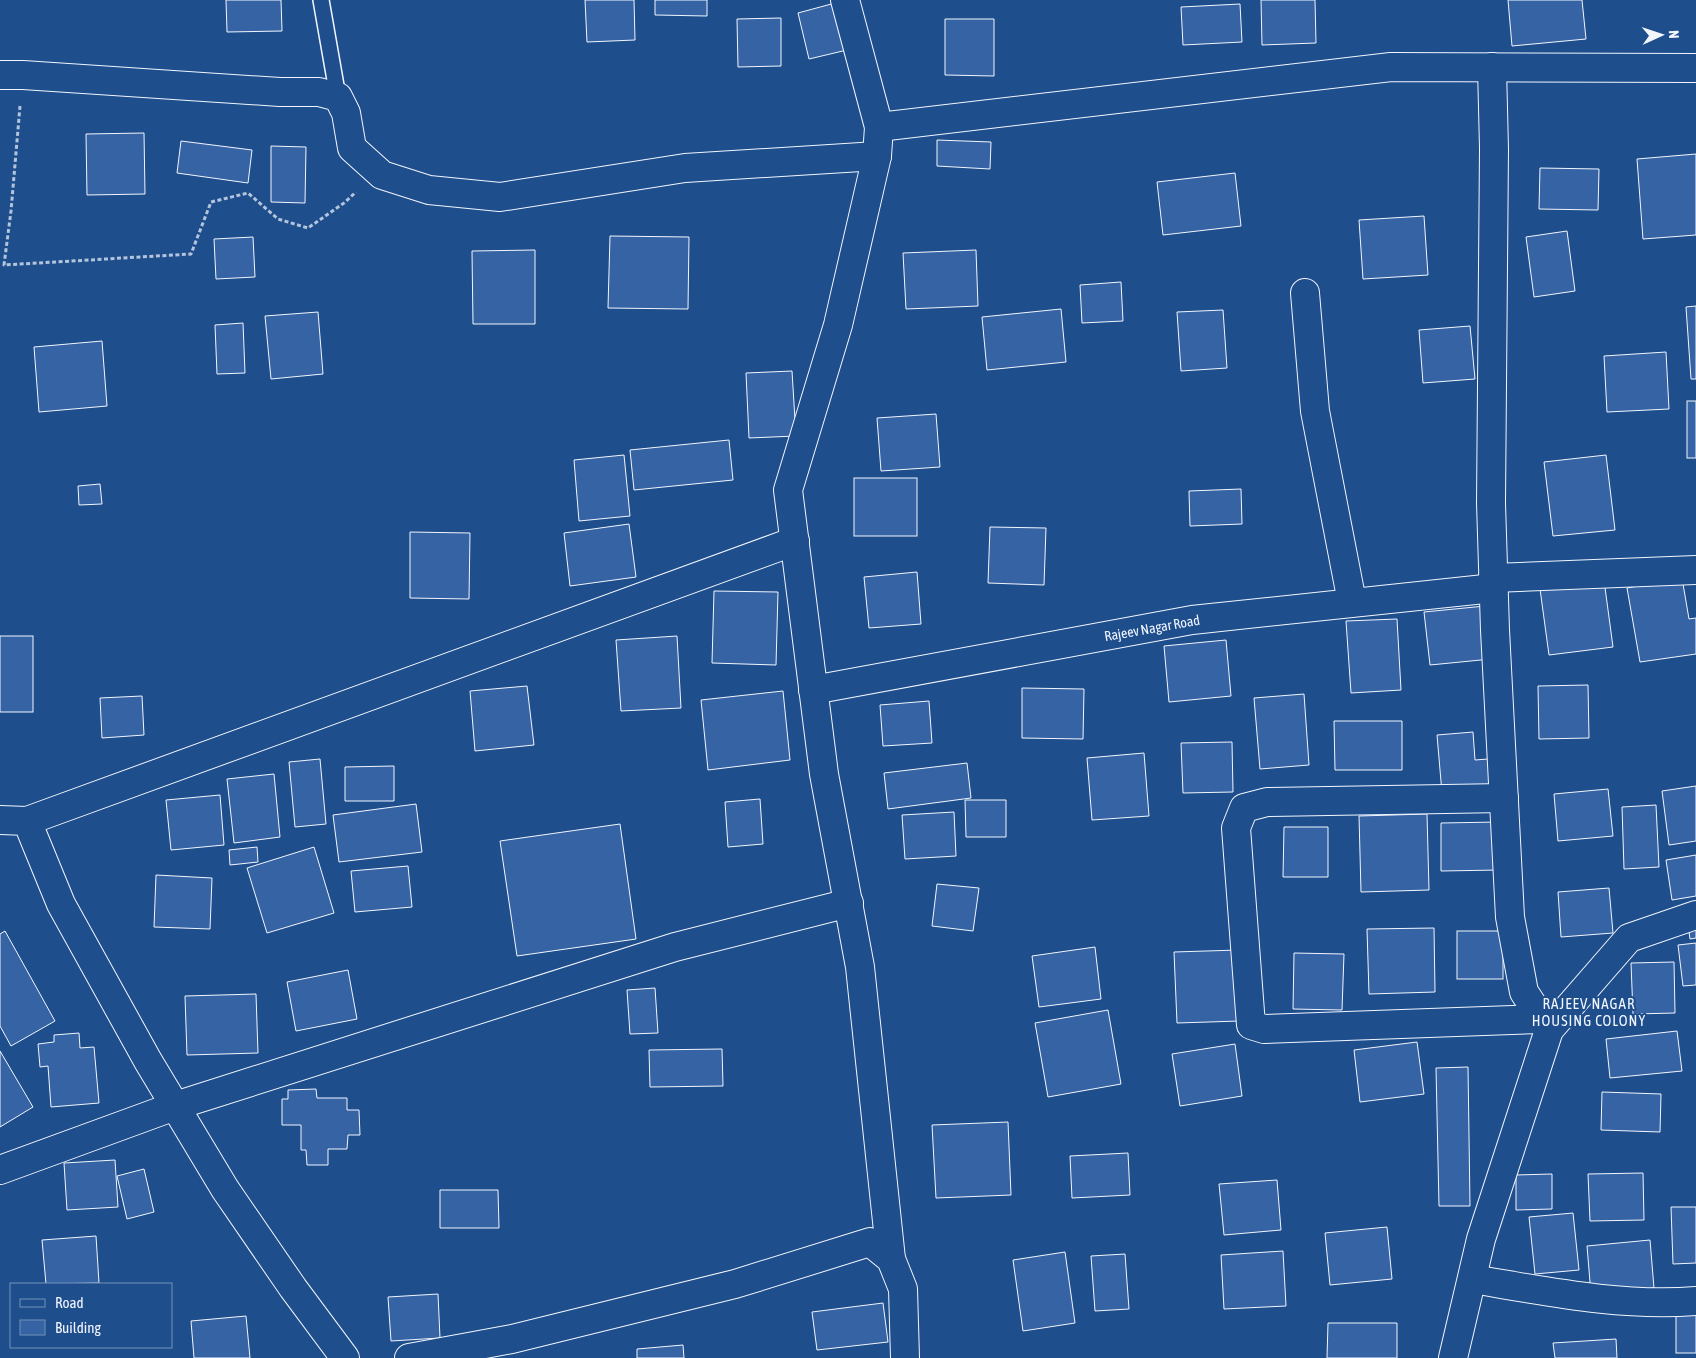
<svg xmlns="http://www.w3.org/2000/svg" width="1696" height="1358" viewBox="0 0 1696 1358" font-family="'Asap Condensed',sans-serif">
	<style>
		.building { fill: #3563a3; stroke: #f2f6ff }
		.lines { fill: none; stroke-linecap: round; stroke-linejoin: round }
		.lane-casing { stroke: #f2f6ff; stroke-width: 18 }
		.street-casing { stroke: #f2f6ff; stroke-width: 30 }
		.path { stroke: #b3c4dc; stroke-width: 3; stroke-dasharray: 4 2.5; stroke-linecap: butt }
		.lane { stroke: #1f4e8c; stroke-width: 15 }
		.street { stroke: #1f4e8c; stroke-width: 28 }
		.labels { text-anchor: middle; stroke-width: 4; stroke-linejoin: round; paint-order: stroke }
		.street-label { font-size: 14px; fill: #f2f6ff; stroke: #1f4e8c }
		.neighbourhood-label { font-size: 15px; letter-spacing: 1px; fill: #f2f6ff; stroke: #1f4e8c }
	</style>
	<rect width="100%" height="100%" fill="#1f4e8c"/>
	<g class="building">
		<path d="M 226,0 L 281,0 L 282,31 L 227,32 Z"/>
		<path d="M 585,0 L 634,0 L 635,40 L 587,42 Z"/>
		<path d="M 655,0 L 707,0 L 707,16 L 655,15 Z"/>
		<path d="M 1261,0 L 1315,0 L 1316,43 L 1262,45 Z"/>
		<path d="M 1508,0 L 1582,0 L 1586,39 L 1512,46 Z"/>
		<path d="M 835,3 L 847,50 L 809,59 L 798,13 Z"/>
		<path d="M 1240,4 L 1242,42 L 1183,45 L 1181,7 Z"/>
		<path d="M 781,18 L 781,66 L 738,67 L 737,19 Z"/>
		<path d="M 945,19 L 994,19 L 994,76 L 945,75 Z"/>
		<path d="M 144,133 L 145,194 L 87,195 L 86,134 Z"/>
		<path d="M 937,140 L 991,142 L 990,169 L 937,166 Z"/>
		<path d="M 181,141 L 252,150 L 248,183 L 177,173 Z"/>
		<path d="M 271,146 L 306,147 L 305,203 L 271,202 Z"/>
		<path d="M 1696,154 L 1696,235 L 1643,239 L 1637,159 Z"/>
		<path d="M 1540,168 L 1599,169 L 1598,210 L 1539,209 Z"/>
		<path d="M 1235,173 L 1241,226 L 1163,235 L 1157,182 Z"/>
		<path d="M 1424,216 L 1428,275 L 1363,279 L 1359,220 Z"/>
		<path d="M 1567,231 L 1575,291 L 1534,297 L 1526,237 Z"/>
		<path d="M 610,236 L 689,237 L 688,309 L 608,308 Z"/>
		<path d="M 253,237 L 255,277 L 216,279 L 214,239 Z"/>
		<path d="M 535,250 L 535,324 L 473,324 L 472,251 Z"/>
		<path d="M 976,250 L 978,306 L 906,309 L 903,253 Z"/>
		<path d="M 1121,282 L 1123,321 L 1082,323 L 1080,285 Z"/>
		<path d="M 1696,306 L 1696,379 L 1691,379 L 1686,307 Z"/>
		<path d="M 1061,309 L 1066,362 L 987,370 L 982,317 Z"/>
		<path d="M 1223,310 L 1227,368 L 1181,371 L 1177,312 Z"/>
		<path d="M 318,312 L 323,374 L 271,379 L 265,316 Z"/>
		<path d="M 243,323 L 245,373 L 217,374 L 215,325 Z"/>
		<path d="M 1470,326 L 1475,379 L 1423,383 L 1419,330 Z"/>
		<path d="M 102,341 L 107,406 L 39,412 L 34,347 Z"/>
		<path d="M 1666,352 L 1669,409 L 1607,412 L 1604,356 Z"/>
		<path d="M 792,371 L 796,436 L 749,438 L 746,373 Z"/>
		<rect x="1687" y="401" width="9" height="57"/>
		<path d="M 936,414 L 940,467 L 881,471 L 877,418 Z"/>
		<path d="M 729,440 L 733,480 L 634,490 L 630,450 Z"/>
		<path d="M 624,455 L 630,516 L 579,521 L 574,460 Z"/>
		<path d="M 1606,455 L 1615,530 L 1553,536 L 1544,462 Z"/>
		<rect x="854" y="478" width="63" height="58"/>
		<path d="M 100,484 L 102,504 L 79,505 L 78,486 Z"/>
		<path d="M 1241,489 L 1242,524 L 1190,526 L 1189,491 Z"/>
		<path d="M 629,524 L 636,577 L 570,586 L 564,533 Z"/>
		<path d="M 990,527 L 1046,528 L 1044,585 L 988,583 Z"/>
		<path d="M 410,532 L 470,533 L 469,599 L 410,598 Z"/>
		<path d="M 917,572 L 921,624 L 869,628 L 864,577 Z"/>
		<path d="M 1682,578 L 1689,619 L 1696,618 L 1696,654 L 1640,662 L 1627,588 Z"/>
		<path d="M 1604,580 L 1613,647 L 1549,655 L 1540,589 Z"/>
		<path d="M 714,591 L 778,592 L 776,665 L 712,663 Z"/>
		<path d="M 1485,606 L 1491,659 L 1430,665 L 1424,612 Z"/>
		<path d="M 1397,619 L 1401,690 L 1351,693 L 1346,621 Z"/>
		<rect x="0" y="636" width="33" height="76"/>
		<path d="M 677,636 L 681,708 L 621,711 L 616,640 Z"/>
		<path d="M 1226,640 L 1231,696 L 1169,702 L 1164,646 Z"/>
		<path d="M 1588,685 L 1589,738 L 1539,739 L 1538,686 Z"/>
		<path d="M 527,686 L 534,745 L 475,751 L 470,691 Z"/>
		<path d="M 1022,688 L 1084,689 L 1083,739 L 1022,738 Z"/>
		<path d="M 783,691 L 790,760 L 708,770 L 701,700 Z"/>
		<path d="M 1304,694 L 1309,765 L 1260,769 L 1254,698 Z"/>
		<path d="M 142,696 L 144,735 L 102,738 L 100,698 Z"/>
		<path d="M 929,701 L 932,743 L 883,746 L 880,705 Z"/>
		<path d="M 1334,721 L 1402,721 L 1402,770 L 1335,770 Z"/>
		<path d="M 1473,732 L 1475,760 L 1488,759 L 1491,789 L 1442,793 L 1437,735 Z"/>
		<path d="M 1232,742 L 1233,792 L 1183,793 L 1181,743 Z"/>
		<path d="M 1144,753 L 1149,816 L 1092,820 L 1087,758 Z"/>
		<path d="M 320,759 L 326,824 L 295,827 L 289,762 Z"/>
		<path d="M 967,763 L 971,798 L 888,809 L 884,773 Z"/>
		<path d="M 394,766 L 394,801 L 345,801 L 345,767 Z"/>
		<path d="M 274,774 L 280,837 L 234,843 L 227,779 Z"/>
		<path d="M 1696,786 L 1696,841 L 1669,845 L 1662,791 Z"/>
		<path d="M 1608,789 L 1613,836 L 1558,841 L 1554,794 Z"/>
		<path d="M 220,795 L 224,845 L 171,850 L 166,800 Z"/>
		<path d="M 760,799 L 763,844 L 728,847 L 725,802 Z"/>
		<path d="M 965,800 L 1006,800 L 1006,837 L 966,837 Z"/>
		<path d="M 416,804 L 422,852 L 339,862 L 333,815 Z"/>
		<path d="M 1656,805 L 1659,867 L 1624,869 L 1622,807 Z"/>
		<path d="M 954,812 L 956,856 L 905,859 L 902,815 Z"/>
		<path d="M 1427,814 L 1429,890 L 1361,892 L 1359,816 Z"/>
		<path d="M 1498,822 L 1499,870 L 1441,871 L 1441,823 Z"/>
		<path d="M 620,824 L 636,939 L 517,956 L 500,841 Z"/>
		<path d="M 1284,827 L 1328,827 L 1328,877 L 1283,877 Z"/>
		<path d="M 257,847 L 258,862 L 230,865 L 229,850 Z"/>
		<path d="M 314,847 L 334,913 L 267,933 L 247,868 Z"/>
		<path d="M 1696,855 L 1696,896 L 1672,900 L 1666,860 Z"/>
		<path d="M 408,866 L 412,907 L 355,912 L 351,871 Z"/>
		<path d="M 156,875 L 212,878 L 210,929 L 154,927 Z"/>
		<path d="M 937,884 L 979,888 L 973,931 L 932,926 Z"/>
		<path d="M 1609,888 L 1613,933 L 1561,937 L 1558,892 Z"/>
		<path d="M 1696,924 L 1696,938 L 1690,939 L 1688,925 Z"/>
		<path d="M 1434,928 L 1435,992 L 1369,994 L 1367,929 Z"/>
		<path d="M 5,931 L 55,1021 L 11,1046 L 0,1026 L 0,934 Z"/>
		<rect x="1457" y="931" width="46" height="48"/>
		<path d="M 1696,943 L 1696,985 L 1683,986 L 1678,945 Z"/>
		<path d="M 1095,947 L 1101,999 L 1039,1007 L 1032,956 Z"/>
		<path d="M 1238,950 L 1240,1021 L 1177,1023 L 1174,952 Z"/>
		<path d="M 1294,953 L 1344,954 L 1342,1010 L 1293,1009 Z"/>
		<path d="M 1674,962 L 1675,1013 L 1633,1014 L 1631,963 Z"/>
		<path d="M 348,970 L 357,1019 L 296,1031 L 287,982 Z"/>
		<path d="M 655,988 L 658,1033 L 630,1034 L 627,990 Z"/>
		<path d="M 256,994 L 258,1053 L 187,1055 L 185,996 Z"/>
		<path d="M 1108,1010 L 1121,1084 L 1048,1097 L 1035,1023 Z"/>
		<path d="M 1677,1031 L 1682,1071 L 1610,1078 L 1606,1039 Z"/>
		<path d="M 79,1033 L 80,1048 L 94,1047 L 99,1103 L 51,1107 L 48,1066 L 40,1067 L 38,1044 L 54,1042 L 54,1035 Z"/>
		<path d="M 1417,1042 L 1424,1094 L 1360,1102 L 1354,1050 Z"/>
		<path d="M 1235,1044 L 1242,1096 L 1180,1106 L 1172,1054 Z"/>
		<path d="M 722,1049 L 723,1086 L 650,1087 L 649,1050 Z"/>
		<path d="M 0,1051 L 33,1107 L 0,1127 Z"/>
		<path d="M 1468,1067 L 1470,1206 L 1439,1206 L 1436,1068 Z"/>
		<path d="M 316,1089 L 317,1098 L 347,1098 L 347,1110 L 359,1110 L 360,1135 L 348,1135 L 347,1149 L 328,1149 L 328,1165 L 307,1165 L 306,1150 L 301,1150 L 301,1125 L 282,1125 L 282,1099 L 288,1099 L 288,1090 Z"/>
		<path d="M 1602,1092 L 1661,1094 L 1660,1132 L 1601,1130 Z"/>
		<path d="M 1008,1122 L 1011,1195 L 936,1198 L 932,1125 Z"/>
		<path d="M 1128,1153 L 1130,1195 L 1072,1198 L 1070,1156 Z"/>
		<path d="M 115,1160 L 118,1207 L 67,1210 L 64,1163 Z"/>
		<path d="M 144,1169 L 154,1212 L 127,1219 L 117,1176 Z"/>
		<path d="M 1643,1173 L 1644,1220 L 1590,1221 L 1588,1174 Z"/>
		<path d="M 1552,1174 L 1552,1209 L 1516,1210 L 1516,1175 Z"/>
		<path d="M 1277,1180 L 1281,1230 L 1224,1235 L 1219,1184 Z"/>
		<path d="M 440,1190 L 498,1190 L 499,1228 L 440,1228 Z"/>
		<path d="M 1671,1207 L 1696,1207 L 1696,1263 L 1673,1264 Z"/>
		<path d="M 1573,1213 L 1579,1270 L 1535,1274 L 1529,1217 Z"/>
		<path d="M 1387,1227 L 1392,1279 L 1330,1285 L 1325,1233 Z"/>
		<path d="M 96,1236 L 99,1283 L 46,1284 L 42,1240 Z"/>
		<path d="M 1650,1240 L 1654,1288 L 1591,1294 L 1587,1246 Z"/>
		<path d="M 1283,1251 L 1286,1306 L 1224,1309 L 1221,1255 Z"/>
		<path d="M 1065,1252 L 1075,1323 L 1023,1331 L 1013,1260 Z"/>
		<path d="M 1125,1254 L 1129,1309 L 1095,1311 L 1091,1256 Z"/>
		<path d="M 438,1294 L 440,1338 L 391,1341 L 388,1297 Z"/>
		<path d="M 883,1303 L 888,1342 L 817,1350 L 812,1312 Z"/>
		<rect x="1676" y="1314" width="20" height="39"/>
		<path d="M 246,1316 L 250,1358 L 194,1358 L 191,1321 Z"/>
		<path d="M 1328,1323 L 1397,1323 L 1397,1358 L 1327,1358 Z"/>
		<path d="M 1616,1339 L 1617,1358 L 1555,1358 L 1553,1343 Z"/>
		<path d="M 683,1345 L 684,1358 L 637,1358 L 637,1349 Z"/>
	</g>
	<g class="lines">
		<g class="lane-casing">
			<path id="lane" d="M 321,0 L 338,97"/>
		</g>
		<g class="street-casing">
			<g id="street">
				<path d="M 845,0 L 879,127 L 877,156 L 838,325 L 788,490 L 824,774 L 860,967 L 891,1259"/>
				<path d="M 1492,67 L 1494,149 L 1491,503 L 1495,630 L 1510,917 L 1524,992 L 1549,1030"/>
				<path d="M 0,75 L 23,75 L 280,92 L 319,92 L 338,97 L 346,113 L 352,148 L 382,175 L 429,190 L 500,197 L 685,168 L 877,156"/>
				<path d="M 879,127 L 1391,67 L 1696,68"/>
				<path d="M 1305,293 L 1315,411 L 1352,602"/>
				<path d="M 1493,578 L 1696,570"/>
				<path d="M 813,690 L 1192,620 L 1494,588"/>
				<path d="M 1504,798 L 1267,802 L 1244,808 L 1236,828 L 1251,1025 L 1264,1029 L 1541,1019"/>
				<path d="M 0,820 L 27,821 L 61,904 L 148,1061 L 225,1189 L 293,1288 L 345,1358"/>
				<path d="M 27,821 L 795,541"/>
				<path d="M 0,1170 L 175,1106 L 675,947 L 849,903"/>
				<path d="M 1472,1279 C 1545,1291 1621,1307 1696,1301"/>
				<path d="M 409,1358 L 512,1339 L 735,1284 L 870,1242 L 891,1259 L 903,1289 L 905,1358"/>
				<path d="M 1453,1358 L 1481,1239 L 1549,1030 L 1629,938 L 1696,915"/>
			</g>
		</g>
		<path class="path" d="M 20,106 L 11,211 L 4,265 L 191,254 L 211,202 L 248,193 L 278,219 L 308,228 L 344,203 L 356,192"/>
		<use href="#lane" class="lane"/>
		<use href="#street" class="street"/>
	</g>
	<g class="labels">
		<g class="street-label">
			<text transform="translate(1152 628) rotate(-10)" y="5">Rajeev Nagar Road</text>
		</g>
		<g class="neighbourhood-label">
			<text x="1589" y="1009">RAJEEV NAGAR<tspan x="1589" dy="17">HOUSING COLONY</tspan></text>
		</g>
	</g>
	<rect x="10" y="1283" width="162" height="65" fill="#1f4e8c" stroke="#7391ba"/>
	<rect x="20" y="1299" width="25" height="8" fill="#1f4e8c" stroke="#7391ba"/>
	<text x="55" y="1308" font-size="15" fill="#f2f6ff">Road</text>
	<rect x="20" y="1320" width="25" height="15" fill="#3563a3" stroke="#7391ba"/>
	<text x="55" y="1333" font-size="15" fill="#f2f6ff">Building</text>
	<g transform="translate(1661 35) rotate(87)" stroke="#1f4e8c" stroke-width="4" paint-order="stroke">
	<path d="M0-4L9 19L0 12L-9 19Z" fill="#f2f6ff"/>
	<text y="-8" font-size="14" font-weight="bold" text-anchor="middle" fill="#f2f6ff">N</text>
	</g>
</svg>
